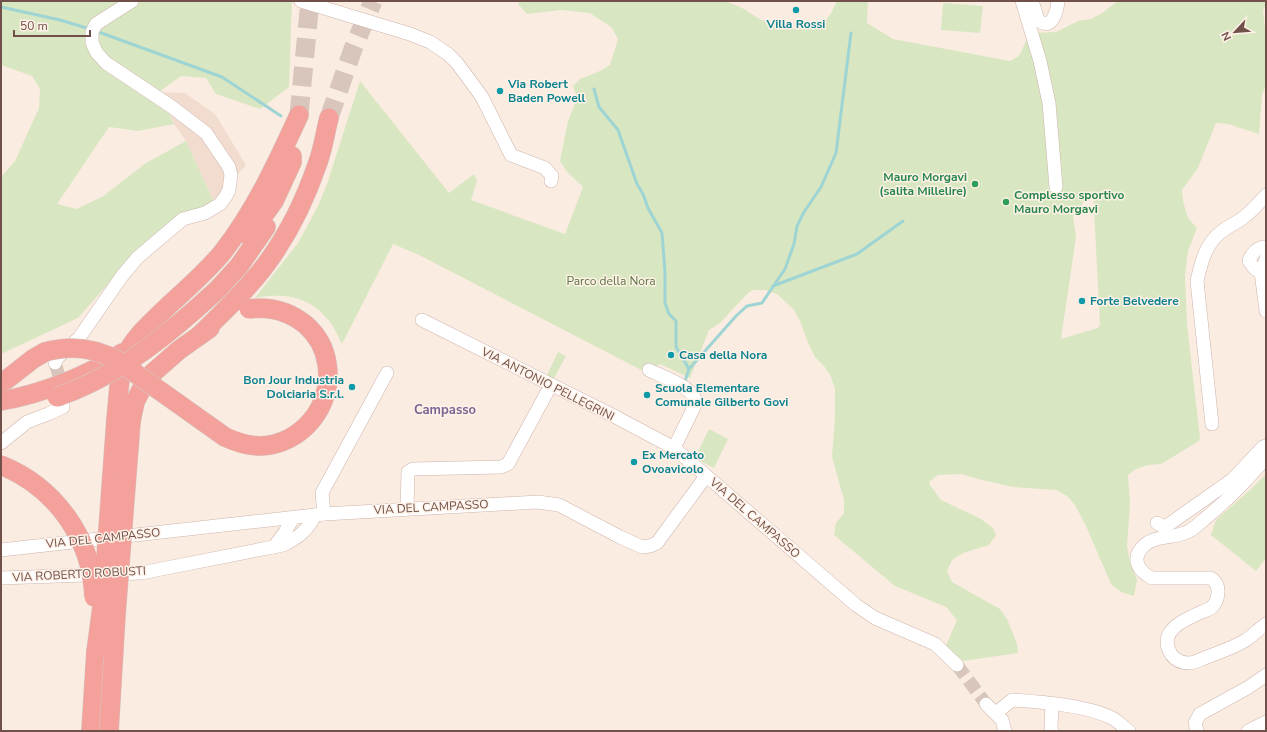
<svg xmlns="http://www.w3.org/2000/svg" width="1267" height="732" viewBox="0 0 1267 732" font-family="'Nunito Sans',sans-serif">
	<style>
		.residential { fill: #f2dcd0 }
		.green { fill: #d8e7c1; fill-rule: evenodd }
		.lines { fill: none; stroke-linecap: round; stroke-linejoin: round }
		.stream { stroke: #9ed4d3; stroke-width: 3 }
		.minor-tunnel { stroke: #d8c5bb; stroke-width: 13; stroke-dasharray: 13 6; stroke-linecap: butt }
		.highway-tunnel { stroke: #d8c5bb; stroke-width: 19; stroke-dasharray: 19 10; stroke-linecap: butt }
		.minor-casing { stroke: #cdb4ac; stroke-width: 14 }
		.highway-casing { stroke: #d4cac8; stroke-width: 20 }
		.minor { stroke: #fff; stroke-width: 13 }
		.highway { stroke: #f3a19a; stroke-width: 19 }
		.highway-bridge-casing { stroke: #d4cac8; stroke-width: 20; stroke-linecap: butt }
		.highway-bridge { stroke: #f3a19a; stroke-width: 19 }
		.culture-dot { fill: #0f9aa8; stroke: #fef1e7; stroke-width: 1.5 }
		.leisure-dot { fill: #2e9e5b; stroke: #fef1e7; stroke-width: 1.5 }
		.labels { text-anchor: middle; stroke-width: 3; stroke-linejoin: round; paint-order: stroke }
		.culture-label { font-size: 12px; font-weight: bold; fill: #0d838f; stroke: #fef1e7; text-anchor: start }
		.leisure-label { font-size: 12px; font-weight: bold; fill: #27864d; stroke: #fef1e7; text-anchor: end }
		.park-label { font-size: 12px; fill: #5b7642; stroke: #fef1e7 }
		.street-label { font-size: 12px; fill: #715049; stroke: #fef1e7 }
		.neighbourhood-label { font-size: 13px; font-weight: bold; fill: #7b6594; stroke: #fef1e7 }
	</style>
	<rect width="100%" height="100%" fill="#fbece1"/>
	<path class="residential" d="M 159,92 L 185,93 L 215,114 L 246,165 L 214,202 L 186,141 L 174,124 Z"/>
	<g class="green">
		<path d="M 1,1 L 292,1 L 289,87 L 260,109 L 216,94 L 206,78 L 181,76 L 159,92 L 174,124 L 138,131 L 109,127 L 57,204 L 76,209 L 102,197 L 146,163 L 186,141 L 214,202 L 138,250 L 78,318 L 1,354 L 1,177 L 15,161 L 39,108 L 40,89 L 32,76 L 1,65 Z"/>
		<path d="M 518,1 L 726,1 L 744,9 L 761,20 L 783,28 L 809,29 L 822,24 L 830,15 L 837,1 L 868,1 L 867,23 L 893,39 L 1010,61 L 1019,56 L 1026,41 L 1035,33 L 1056,32 L 1078,21 L 1091,19 L 1102,13 L 1118,1 L 1265,1 L 1266,5 L 1263,10 L 1266,39 L 1266,85 L 1262,95 L 1259,134 L 1228,124 L 1216,123 L 1198,168 L 1182,190 L 1183,201 L 1188,218 L 1197,228 L 1188,251 L 1185,275 L 1187,324 L 1200,438 L 1199,441 L 1161,464 L 1148,465 L 1136,469 L 1128,475 L 1130,503 L 1127,546 L 1130,562 L 1137,580 L 1134,596 L 1121,592 L 1111,584 L 1086,526 L 1075,505 L 1067,496 L 1056,490 L 1013,487 L 982,480 L 961,474 L 938,475 L 929,482 L 930,485 L 941,500 L 981,519 L 993,528 L 996,535 L 989,545 L 963,553 L 952,560 L 947,571 L 952,582 L 1000,609 L 1007,619 L 1017,644 L 1018,653 L 963,661 L 946,646 L 957,620 L 946,607 L 895,586 L 834,535 L 836,523 L 844,513 L 844,500 L 832,457 L 835,417 L 835,389 L 831,377 L 824,366 L 815,357 L 809,345 L 800,321 L 794,310 L 777,294 L 765,290 L 752,290 L 745,296 L 720,323 L 709,330 L 690,378 L 660,364 L 645,372 L 419,255 L 393,244 L 342,344 C 338,337 335,328 330,322 C 311,297 285,292 255,298 L 298,243 L 319,204 L 327,184 L 360,81 L 449,193 L 474,174 L 477,181 L 471,200 L 565,234 L 583,187 L 567,172 L 560,161 L 568,121 L 577,98 L 573,86 L 580,79 L 600,71 L 610,65 L 618,39 L 611,27 L 590,13 L 561,10 L 527,14 L 519,5 ZM 1093,190 L 1100,325 L 1098,328 L 1061,339 L 1076,237 L 1073,216 Z"/>
		<path d="M 943,3 L 983,6 L 980,33 L 941,30 Z"/>
		<path d="M 558,352 L 566,356 L 553,380 L 546,377 Z"/>
		<path d="M 709,429 L 728,439 L 714,468 L 695,458 Z"/>
		<path d="M 1266,474 L 1266,558 L 1256,571 L 1211,535 L 1216,520 L 1251,489 Z"/>
	</g>
	<g class="lines">
		<g class="stream">
			<path d="M 1,7 L 60,20 L 90,29"/>
			<path d="M 96,31 L 222,77 L 281,116"/>
			<path d="M 594,89 L 599,107 L 618,130 L 637,184 L 643,194 L 648,208 L 662,233 L 665,272 L 665,303 L 669,314 L 676,321 L 676,347 L 689,369"/>
			<path d="M 773,286 L 857,254 L 903,221"/>
			<path d="M 685,381 L 689,369 L 736,316 L 747,306 L 762,303 L 785,269 L 794,244 L 797,226 L 804,212 L 821,187 L 836,153 L 851,33"/>
		</g>
		<g class="minor-tunnel">
			<path d="M 55,363 L 63,389"/>
			<path d="M 957,665 L 986,704"/>
		</g>
		<g class="highway-tunnel">
			<path d="M 299,115 L 310,1"/>
			<path d="M 329,118 L 353,49 L 373,1"/>
		</g>
		<g class="minor-casing">
			<g id="minor">
				<path d="M 301,1 L 410,34 L 430,42 L 448,54 L 457,63 L 482,97 L 511,155 L 545,168 L 552,176 L 551,181"/>
				<path d="M 1022,1 L 1040,61 L 1049,103 L 1056,187"/>
				<path d="M 1032,1 L 1038,20 C 1052,32 1057,11 1058,1"/>
				<path d="M 1264,247 C 1257,248 1251,254 1249,261 L 1254,268 L 1261,272 L 1266,311"/>
				<path d="M 1261,272 L 1266,259"/>
				<path d="M 422,320 L 612,415 L 674,448 L 856,605 L 875,618 L 935,644 L 957,665"/>
				<path d="M 55,363 L 57,358 L 79,338 L 122,276 L 137,258 L 183,219 L 205,213 L 220,204 L 226,196 L 229,190 L 231,175 L 229,167 L 206,133 L 172,107 L 106,63 L 97,53 L 94,47 L 92,42 L 92,32 L 96,24 L 132,1"/>
				<path d="M 649,370 C 661,376 695,387 696,403 L 674,448"/>
				<path d="M 1212,424 L 1197,281 C 1201,264 1205,244 1221,232 C 1228,226 1237,223 1244,217 C 1252,211 1259,203 1266,195"/>
				<path d="M 1,443 L 27,422 L 48,414 L 63,407 L 63,389"/>
				<path d="M 1266,458 C 1248,479 1229,499 1208,516 C 1202,521 1197,526 1191,530 C 1176,540 1153,533 1141,549 C 1131,561 1141,573 1152,578 L 1210,578 C 1222,583 1219,601 1211,608 C 1194,616 1155,627 1171,654 C 1175,660 1181,663 1189,663 C 1195,663 1201,659 1207,657 C 1220,652 1235,647 1246,640 C 1253,635 1259,629 1266,624"/>
				<path d="M 407,508 L 408,472 L 413,469 L 501,467 L 508,464 L 551,385"/>
				<path d="M 324,514 L 322,493 L 324,489 L 387,373"/>
				<path d="M 1157,523 L 1164,527 L 1168,525 L 1233,479 L 1263,447 L 1266,446"/>
				<path d="M 274,547 L 285,532 L 293,518"/>
				<path d="M 1,550 L 324,514 L 538,502 L 559,505 L 620,537 L 642,547 L 650,546 L 657,543 L 706,476"/>
				<path d="M 1,578 L 141,573 L 283,545 C 298,538 308,530 315,515"/>
				<path d="M 986,704 L 1002,720 L 1005,731"/>
				<path d="M 1052,704 L 1051,728 L 1052,731"/>
				<path d="M 996,713 L 1012,700 C 1041,702 1086,705 1112,718 C 1118,721 1123,727 1129,731"/>
				<path d="M 1197,731 L 1195,723 L 1200,714 L 1249,687 L 1266,675"/>
				<path d="M 1248,731 L 1266,722"/>
			</g>
		</g>
		<g class="highway-casing">
			<g id="highway">
				<path d="M 249,236 L 274,201 L 292,162 L 292,156"/>
				<path d="M 197,308 L 218,289 L 239,266 L 266,227"/>
				<path d="M 200,335 C 223,312 248,289 267,263 C 289,233 305,200 317,165 C 323,150 325,133 329,118"/>
				<path d="M 1,382 L 6,380 L 33,359 L 45,352"/>
				<path d="M 1,401 C 41,394 88,376 122,353"/>
				<path d="M 116,420 C 118,401 119,367 128,351 C 138,333 154,320 168,306 C 187,289 206,272 222,253 C 255,211 277,163 299,115"/>
				<path d="M 131,421 L 135,402 L 147,378 L 179,350 L 210,328"/>
				<path d="M 91,731 L 96,652"/>
			</g>
		</g>
		<use href="#minor" class="minor"/>
		<use href="#highway" class="highway"/>
		<g class="highway-bridge-casing">
			<g id="highway-bridge">
				<path d="M 45,352 C 71,345 94,347 118,361 L 225,437 C 236,442 248,446 260,446 C 301,445 334,406 327,364 C 325,349 317,335 306,325 C 289,311 270,306 249,309"/>
				<path d="M 57,397 C 110,379 155,345 197,308"/>
				<path d="M 1,465 C 55,487 92,538 94,597"/>
				<path d="M 96,652 L 103,599 L 116,420"/>
				<path d="M 109,731 L 116,614 L 131,421"/>
			</g>
		</g>
		<use href="#highway-bridge" class="highway-bridge"/>
	</g>
	<g class="culture-dot">
		<circle cx="796" cy="10" r="4"/>
		<circle cx="500" cy="91" r="4"/>
		<circle cx="1082" cy="301" r="4"/>
		<circle cx="671" cy="355" r="4"/>
		<circle cx="352" cy="387" r="4"/>
		<circle cx="647" cy="395" r="4"/>
		<circle cx="634" cy="462" r="4"/>
	</g>
	<g class="leisure-dot">
		<circle cx="975" cy="184" r="4"/>
		<circle cx="1006" cy="202" r="4"/>
	</g>
	<g class="labels">
		<g class="culture-label">
			<text x="796" y="28" text-anchor="middle">Villa Rossi</text>
			<text x="508" y="88">Via Robert<tspan x="508" dy="14">Baden Powell</tspan></text>
			<text x="1090" y="305">Forte Belvedere</text>
			<text x="679" y="359">Casa della Nora</text>
			<text x="344" y="384" text-anchor="end">Bon Jour Industria<tspan x="344" dy="14">Dolciaria S.r.l.</tspan></text>
			<text x="655" y="392">Scuola Elementare<tspan x="655" dy="14">Comunale Gilberto Govi</tspan></text>
			<text x="642" y="459">Ex Mercato<tspan x="642" dy="14">Ovoavicolo</tspan></text>
		</g>
		<g class="leisure-label">
			<text x="967" y="181">Mauro Morgavi<tspan x="967" dy="14">(salita Millelire)</tspan></text>
			<text x="1014" y="199" text-anchor="start">Complesso sportivo<tspan x="1014" dy="14">Mauro Morgavi</tspan></text>
		</g>
		<g class="park-label">
			<text x="611" y="285">Parco della Nora</text>
		</g>
		<g class="street-label">
			<text transform="translate(548 384) rotate(27)" y="4">VIA ANTONIO PELLEGRINI</text>
			<text transform="translate(431 507) rotate(-3)" y="4">VIA DEL CAMPASSO</text>
			<text transform="translate(755 518) rotate(41)" y="4">VIA DEL CAMPASSO</text>
			<text transform="translate(103 538) rotate(-6)" y="4">VIA DEL CAMPASSO</text>
			<text transform="translate(79 574) rotate(-3)" y="4">VIA ROBERTO ROBUSTI</text>
		</g>
		<g class="neighbourhood-label">
			<text x="445" y="414">Campasso</text>
		</g>
	</g>
	<rect width="1267" height="732" fill="none" stroke="#715049" stroke-width="4"/>
	<g transform="translate(1235 32) rotate(244)" stroke="#fef1e7" stroke-width="3" paint-order="stroke">
	<path d="M0-3L7 15L0 10L-7 15Z" fill="#715049"/>
	<text y="-6" font-size="11" font-weight="bold" text-anchor="middle" fill="#715049">N</text>
	</g>
	<path d="M14 30v6h76v-6" fill="none" stroke="#715049" stroke-width="2"/>
	<text x="20" y="30" font-size="12" fill="#715049" stroke="#fef1e7" stroke-width="3" paint-order="stroke">50 m</text>
</svg>
